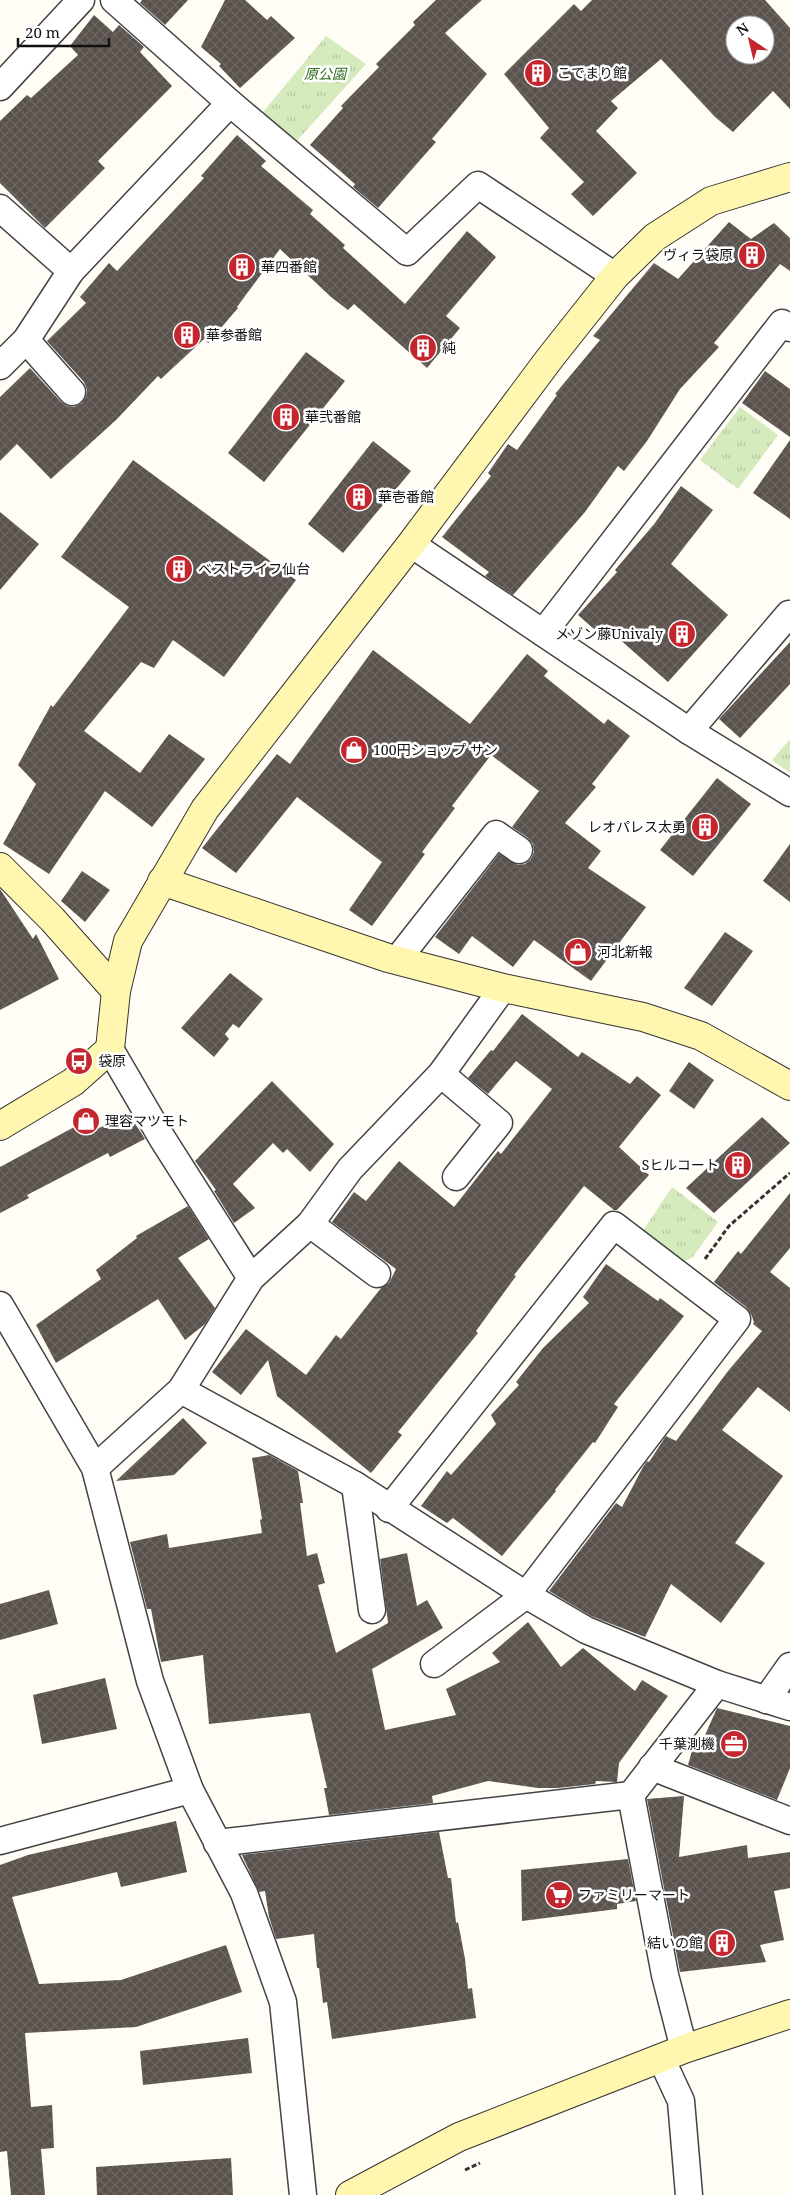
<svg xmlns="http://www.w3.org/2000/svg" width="790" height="2195" viewBox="0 0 790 2195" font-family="'Noto Serif','Noto Sans JP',serif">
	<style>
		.park { fill: url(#park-tufts) }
		.building { fill: url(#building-cross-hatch); fill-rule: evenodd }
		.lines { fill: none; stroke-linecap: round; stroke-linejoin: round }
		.street-casing { stroke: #444; stroke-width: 29 }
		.secondary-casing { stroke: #333; stroke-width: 30 }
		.path { stroke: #333; stroke-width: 3; stroke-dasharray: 5 2.5; stroke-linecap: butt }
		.street { stroke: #fff; stroke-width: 26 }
		.secondary { stroke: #fff6b0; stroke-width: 28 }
		.labels { text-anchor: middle; stroke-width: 5; stroke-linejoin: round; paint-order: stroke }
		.poi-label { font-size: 14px; fill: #111; stroke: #fff; text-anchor: start }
		.park-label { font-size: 14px; font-style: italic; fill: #2f6b1f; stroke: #fff }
	</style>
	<defs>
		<pattern id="park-tufts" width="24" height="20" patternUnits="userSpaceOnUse" patternTransform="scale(1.25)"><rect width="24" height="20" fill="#d5ebbd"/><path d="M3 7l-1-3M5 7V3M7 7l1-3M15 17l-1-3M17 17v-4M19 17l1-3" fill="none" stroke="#b6c8a1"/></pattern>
		<pattern id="building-cross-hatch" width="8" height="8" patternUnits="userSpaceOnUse" patternTransform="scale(1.25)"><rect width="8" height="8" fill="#5a524d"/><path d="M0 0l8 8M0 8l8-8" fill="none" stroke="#6d6662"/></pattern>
	</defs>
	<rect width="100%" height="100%" fill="#fffdf5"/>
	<g class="park">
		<path d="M 326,36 L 366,64 L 295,143 L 263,112 Z"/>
		<path d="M 740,407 L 778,435 L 738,489 L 700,460 Z"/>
		<path d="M 790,739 L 790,773 L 772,760 Z"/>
		<path d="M 672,1187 L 718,1222 L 693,1257 L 681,1263 L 642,1232 Z"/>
	</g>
	<g class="building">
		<path d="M 142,0 L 188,0 L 165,25 L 140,3 Z"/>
		<path d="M 225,0 L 245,0 L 267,20 L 271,16 L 295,38 L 240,88 L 219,66 L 221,64 L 201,47 Z"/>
		<path d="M 436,0 L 482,0 L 445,33 L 487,74 L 432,139 L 436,142 L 378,208 L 353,187 L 355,184 L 310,145 L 343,108 L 341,106 L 379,67 L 376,64 L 415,25 L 413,22 Z"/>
		<path d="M 592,0 L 765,0 L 790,28 L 790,109 L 773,91 L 733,132 L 715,117 L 661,59 L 611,101 L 618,108 L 596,131 L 637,173 L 593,216 L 571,194 L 584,182 L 540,138 L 549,128 L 504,74 L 574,4 L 581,11 ZM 735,25 L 765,25 L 765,55 L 735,55 Z"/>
		<path d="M 94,15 L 113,32 L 119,25 L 144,47 L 140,52 L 172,86 L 98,161 L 105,168 L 45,228 L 0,183 L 0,121 L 27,95 L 31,98 L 78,55 L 70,46 Z"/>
		<path d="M 237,135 L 266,161 L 261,166 L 313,210 L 310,214 L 345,245 L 343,248 L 405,304 L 467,231 L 496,257 L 446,316 L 460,328 L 427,368 L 354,304 L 348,310 L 331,297 L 280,249 L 237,307 L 238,308 L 208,343 L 204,339 L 161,379 L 158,376 L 116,420 L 51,479 L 17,444 L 0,461 L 0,397 L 30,368 L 61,402 L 67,406 L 74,407 L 82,403 L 86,397 L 87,390 L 84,382 L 47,341 L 86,303 L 80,297 L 109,263 L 117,271 L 204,178 L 201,176 Z"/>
		<path d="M 729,222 L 751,239 L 774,223 L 790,238 L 790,271 L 780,264 L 714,343 L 719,347 L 680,389 L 647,441 L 624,471 L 618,466 L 585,512 L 513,595 L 485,576 L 489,572 L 442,537 L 491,476 L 488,473 L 508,444 L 517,450 L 557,395 L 555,394 L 600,340 L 593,336 L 654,263 L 678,279 Z"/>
		<path d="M 306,352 L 345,381 L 264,482 L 228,453 Z"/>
		<path d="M 765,371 L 790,389 L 790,437 L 742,403 Z"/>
		<path d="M 790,440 L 790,519 L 753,493 Z"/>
		<path d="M 373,441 L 411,471 L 343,553 L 308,524 Z"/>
		<path d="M 133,460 L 296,580 L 224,677 L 173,640 L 154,668 L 141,662 L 84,731 L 140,773 L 169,734 L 205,759 L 152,827 L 105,791 L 49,874 L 3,844 L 36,784 L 18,765 L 51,705 L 53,707 L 129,607 L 61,557 Z"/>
		<path d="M 681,486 L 713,510 L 671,564 L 728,615 L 668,682 L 609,630 L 603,637 L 578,615 L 617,572 L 615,570 L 655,523 Z"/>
		<path d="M 0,512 L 39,544 L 0,590 Z"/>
		<path d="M 790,642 L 790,684 L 740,738 L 719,719 Z"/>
		<path d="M 373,650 L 470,724 L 527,654 L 548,671 L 544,676 L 604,724 L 608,719 L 630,736 L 592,784 L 596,787 L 565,823 L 601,851 L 588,868 L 646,907 L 591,981 L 534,940 L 513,967 L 472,936 L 459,954 L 435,937 L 499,854 L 518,865 L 525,864 L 531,859 L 534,852 L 533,844 L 528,838 L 512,827 L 539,791 L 491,755 L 452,806 L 455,808 L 422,852 L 425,854 L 372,926 L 349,910 L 382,862 L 297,797 L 236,873 L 202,848 L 277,754 L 290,764 Z"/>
		<path d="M 717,778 L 751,804 L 693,876 L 660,850 Z"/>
		<path d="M 790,844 L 790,902 L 763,881 Z"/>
		<path d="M 82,871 L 110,890 L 85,922 L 61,901 Z"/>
		<path d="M 0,889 L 33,939 L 36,934 L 59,979 L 0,1010 Z"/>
		<path d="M 725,932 L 753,951 L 712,1006 L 684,988 Z"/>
		<path d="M 230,973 L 263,999 L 239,1028 L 233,1024 L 225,1034 L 229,1039 L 214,1057 L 181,1028 Z"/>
		<path d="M 522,1014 L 578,1057 L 582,1052 L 630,1084 L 637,1076 L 661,1095 L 619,1147 L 649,1175 L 617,1210 L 614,1210 L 584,1186 L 514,1275 L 516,1276 L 476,1331 L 478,1333 L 398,1432 L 402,1435 L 371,1473 L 277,1396 L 268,1360 L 241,1395 L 212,1372 L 246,1329 L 306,1375 L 336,1335 L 341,1339 L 381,1288 L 389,1283 L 396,1269 L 332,1222 L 354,1192 L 366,1201 L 399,1161 L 454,1207 L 498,1151 L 501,1154 L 552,1089 L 516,1061 L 488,1094 L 468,1078 L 491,1050 L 493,1051 Z"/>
		<path d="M 689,1062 L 714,1080 L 694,1109 L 669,1091 Z"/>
		<path d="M 272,1081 L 334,1144 L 310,1172 L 287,1149 L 283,1153 L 273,1143 L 233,1184 L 255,1208 L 234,1223 L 214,1191 L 216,1190 L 195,1161 Z"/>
		<path d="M 129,1114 L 145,1139 L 110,1157 L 108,1153 L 27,1195 L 29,1198 L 0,1213 L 0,1167 L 78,1125 L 84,1135 Z"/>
		<path d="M 762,1117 L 790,1143 L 714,1213 L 686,1188 Z"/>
		<path d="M 790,1193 L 790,1248 L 770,1272 L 790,1288 L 790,1412 L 758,1387 L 722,1430 L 783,1476 L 735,1543 L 765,1563 L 721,1623 L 671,1584 L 645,1637 L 591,1616 L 549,1591 L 616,1503 L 622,1507 L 643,1467 L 647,1461 L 649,1462 L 666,1436 L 676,1441 L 728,1371 L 762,1331 L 753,1324 L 754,1322 L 751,1314 L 746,1307 L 714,1282 L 738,1251 L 741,1254 Z"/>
		<path d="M 188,1206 L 209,1239 L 178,1258 L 215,1308 L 205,1324 L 185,1340 L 158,1299 L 56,1363 L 36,1325 L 101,1279 L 96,1270 L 137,1238 L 136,1236 Z"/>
		<path d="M 606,1264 L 658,1301 L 660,1298 L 684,1316 L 614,1404 L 618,1407 L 595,1443 L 593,1442 L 555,1490 L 556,1491 L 502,1556 L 453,1518 L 447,1523 L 421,1506 L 447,1471 L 451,1475 L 496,1424 L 491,1415 L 519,1385 L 516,1382 L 543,1348 L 589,1303 L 583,1297 Z"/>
		<path d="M 183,1418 L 207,1443 L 174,1475 L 116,1481 Z"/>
		<path d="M 269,1455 L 298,1471 L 303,1503 L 300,1503 L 307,1556 L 317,1553 L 325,1583 L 318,1585 L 336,1653 L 388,1623 L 380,1559 L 407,1553 L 417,1606 L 427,1600 L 443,1628 L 372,1669 L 385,1730 L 456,1715 L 446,1689 L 500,1662 L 492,1653 L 528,1622 L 561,1667 L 583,1648 L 635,1691 L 642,1680 L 668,1696 L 619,1763 L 617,1782 L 596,1781 L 595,1784 L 558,1788 L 538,1788 L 488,1781 L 432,1796 L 433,1803 L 329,1815 L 324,1788 L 327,1788 L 310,1713 L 209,1724 L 203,1655 L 161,1662 L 151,1609 L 147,1609 L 130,1542 L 167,1534 L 169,1548 L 262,1533 L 260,1520 L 262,1519 L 252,1458 Z"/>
		<path d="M 49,1590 L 58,1624 L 0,1640 L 0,1604 Z"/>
		<path d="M 105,1678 L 117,1729 L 42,1744 L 33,1695 Z"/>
		<path d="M 717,1708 L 790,1726 L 790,1768 L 777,1800 L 688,1765 L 695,1740 L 702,1742 Z"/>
		<path d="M 684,1796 L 679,1857 L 747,1845 L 748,1858 L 790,1852 L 790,1888 L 774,1891 L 784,1940 L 760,1945 L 766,1962 L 680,1972 L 647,1799 Z"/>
		<path d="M 176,1821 L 187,1872 L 121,1887 L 117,1872 L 12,1897 L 39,1984 L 121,1980 L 226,1945 L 242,1992 L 136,2027 L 25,2033 L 31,2107 L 52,2105 L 54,2148 L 41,2149 L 45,2195 L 11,2195 L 7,2151 L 0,2152 L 0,1865 L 28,1855 Z"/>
		<path d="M 439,1832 L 448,1878 L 451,1878 L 456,1923 L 458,1922 L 465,1959 L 468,1989 L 472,1988 L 476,2018 L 332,2039 L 327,2002 L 323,2003 L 319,1968 L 317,1968 L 314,1934 L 276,1939 L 269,1917 L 265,1891 L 259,1892 L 242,1855 Z"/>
		<path d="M 628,1859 L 636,1901 L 617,1904 L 617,1909 L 522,1921 L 521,1870 Z"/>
		<path d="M 248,2038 L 252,2073 L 143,2085 L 140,2051 Z"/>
		<path d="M 231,2158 L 233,2195 L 97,2195 L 96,2167 Z"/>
	</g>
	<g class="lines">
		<g class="street-casing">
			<g id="street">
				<path d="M 114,0 L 230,103 L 407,252 L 478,185 L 615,276"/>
				<path d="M 0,87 L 81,0"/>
				<path d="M 0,208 L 71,271 L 230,103"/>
				<path d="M 26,340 L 72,392"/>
				<path d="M 0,366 L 26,340 L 71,271"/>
				<path d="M 411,544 L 689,731 L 790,793"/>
				<path d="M 543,633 L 782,323 L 790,328"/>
				<path d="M 689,731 L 789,614 L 790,616"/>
				<path d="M 397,960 L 496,834 L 519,850"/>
				<path d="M 110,1049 L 162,1138 L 251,1278"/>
				<path d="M 441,1074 L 499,1123 L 456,1177"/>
				<path d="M 310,1224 L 377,1274"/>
				<path d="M 0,1305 L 95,1468 L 150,1681 L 190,1790 L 244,1893 L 283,2002 L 303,2195"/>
				<path d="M 181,1390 L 355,1485 L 526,1595 L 586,1630 L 717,1684 L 790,1707"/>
				<path d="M 95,1468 L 181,1390 L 251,1278 L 310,1224 L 350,1169 L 441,1074 L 503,988"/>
				<path d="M 355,1485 L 372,1610"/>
				<path d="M 389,1509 L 614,1225 L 737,1319 L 526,1595 L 434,1664"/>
				<path d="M 766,1700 L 790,1666"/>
				<path d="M 652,1767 L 790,1821"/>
				<path d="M 631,1795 L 665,1975 L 684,2049"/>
				<path d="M 0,1841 L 190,1790"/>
				<path d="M 217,1843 L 631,1795 L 717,1684"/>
				<path d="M 661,2058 L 681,2101 L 689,2195"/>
			</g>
		</g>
		<g class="secondary-casing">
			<g id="secondary">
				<path d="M 0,867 L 52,919 L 116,991"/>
				<path d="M 162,881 L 388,958 L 503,988 L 643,1017 L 701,1036 L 790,1086"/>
				<path d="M 0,1126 L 73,1082 L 110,1049 L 116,991 L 128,941 L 205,809 L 411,544 L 550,358 L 615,276 L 655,237 L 711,201 L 790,177"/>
				<path d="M 350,2195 L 459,2137 L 684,2049 L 790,2014"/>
			</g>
		</g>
		<g class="path">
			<path d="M 705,1259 L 729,1226 L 790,1173"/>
			<path d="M 465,2170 L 480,2163"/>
		</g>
		<use href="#street" class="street"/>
		<use href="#secondary" class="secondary"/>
	</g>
	<defs>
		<g id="building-disc" transform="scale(1.4375)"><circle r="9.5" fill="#c4262e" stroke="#fff"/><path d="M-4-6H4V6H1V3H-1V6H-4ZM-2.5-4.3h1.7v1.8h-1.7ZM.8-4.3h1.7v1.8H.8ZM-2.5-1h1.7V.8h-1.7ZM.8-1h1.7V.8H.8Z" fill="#fff"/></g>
		<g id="shop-disc" transform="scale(1.4375)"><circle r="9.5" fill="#c4262e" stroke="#fff"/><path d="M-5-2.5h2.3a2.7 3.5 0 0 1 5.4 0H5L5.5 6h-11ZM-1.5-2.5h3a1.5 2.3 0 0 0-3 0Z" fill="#fff"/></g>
		<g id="bus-disc" transform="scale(1.4375)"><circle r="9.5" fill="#c4262e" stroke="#fff"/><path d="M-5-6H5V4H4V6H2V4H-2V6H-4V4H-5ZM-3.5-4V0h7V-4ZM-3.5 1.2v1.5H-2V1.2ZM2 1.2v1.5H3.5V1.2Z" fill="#fff"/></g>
		<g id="office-disc" transform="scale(1.4375)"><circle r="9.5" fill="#c4262e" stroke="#fff"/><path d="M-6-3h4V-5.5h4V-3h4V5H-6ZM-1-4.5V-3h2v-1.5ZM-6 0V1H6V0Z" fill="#fff"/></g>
		<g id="supermarket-disc" transform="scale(1.4375)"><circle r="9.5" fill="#c4262e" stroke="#fff"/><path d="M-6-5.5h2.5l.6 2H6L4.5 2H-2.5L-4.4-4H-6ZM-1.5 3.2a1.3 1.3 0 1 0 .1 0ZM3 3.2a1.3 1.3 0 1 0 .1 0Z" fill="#fff"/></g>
	</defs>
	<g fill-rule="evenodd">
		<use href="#building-disc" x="538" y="73"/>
		<use href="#building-disc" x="752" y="255"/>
		<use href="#building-disc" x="242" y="267"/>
		<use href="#building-disc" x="187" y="335"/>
		<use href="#building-disc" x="423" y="348"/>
		<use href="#building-disc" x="286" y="417"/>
		<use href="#building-disc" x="359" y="497"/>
		<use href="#building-disc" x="179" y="569"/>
		<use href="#building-disc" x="682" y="634"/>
		<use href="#shop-disc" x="354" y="750"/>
		<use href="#building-disc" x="705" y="827"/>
		<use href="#shop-disc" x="578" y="952"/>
		<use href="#bus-disc" x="79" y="1061"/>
		<use href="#shop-disc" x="86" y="1121"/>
		<use href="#building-disc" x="738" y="1165"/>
		<use href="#office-disc" x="734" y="1744"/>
		<use href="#supermarket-disc" x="559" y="1895"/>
		<use href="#building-disc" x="722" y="1943"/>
	</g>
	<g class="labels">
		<g class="poi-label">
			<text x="557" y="78">こでまり館</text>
			<text x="733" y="260" text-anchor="end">ヴィラ袋原</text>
			<text x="261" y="272">華四番館</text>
			<text x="206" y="340">華参番館</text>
			<text x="442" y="353">純</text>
			<text x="305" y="422">華弐番館</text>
			<text x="378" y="502">華壱番館</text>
			<text x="198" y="574">ベストライフ仙台</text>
			<text x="663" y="639" text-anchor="end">メゾン藤Univaly</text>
			<text x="373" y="755">100円ショップ サン</text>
			<text x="686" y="832" text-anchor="end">レオパレス太勇</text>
			<text x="597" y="957">河北新報</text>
			<text x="98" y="1066">袋原</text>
			<text x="105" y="1126">理容マツモト</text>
			<text x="719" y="1170" text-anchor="end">Sヒルコート</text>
			<text x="715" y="1749" text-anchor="end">千葉測機</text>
			<text x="578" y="1900">ファミリーマート</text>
			<text x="703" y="1948" text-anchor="end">結いの館</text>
		</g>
		<g class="park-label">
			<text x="325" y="79">原公園</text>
		</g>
	</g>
	<g transform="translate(750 40) rotate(325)"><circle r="24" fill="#ffffff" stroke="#a0a0a0"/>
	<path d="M0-4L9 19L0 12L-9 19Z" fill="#c4262e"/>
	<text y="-8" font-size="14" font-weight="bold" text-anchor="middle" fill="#111111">N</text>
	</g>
	<path d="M18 38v8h91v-8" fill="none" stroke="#111111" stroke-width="2.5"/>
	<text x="25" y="38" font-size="15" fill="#111111" stroke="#ffffff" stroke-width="4" paint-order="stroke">20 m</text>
</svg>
